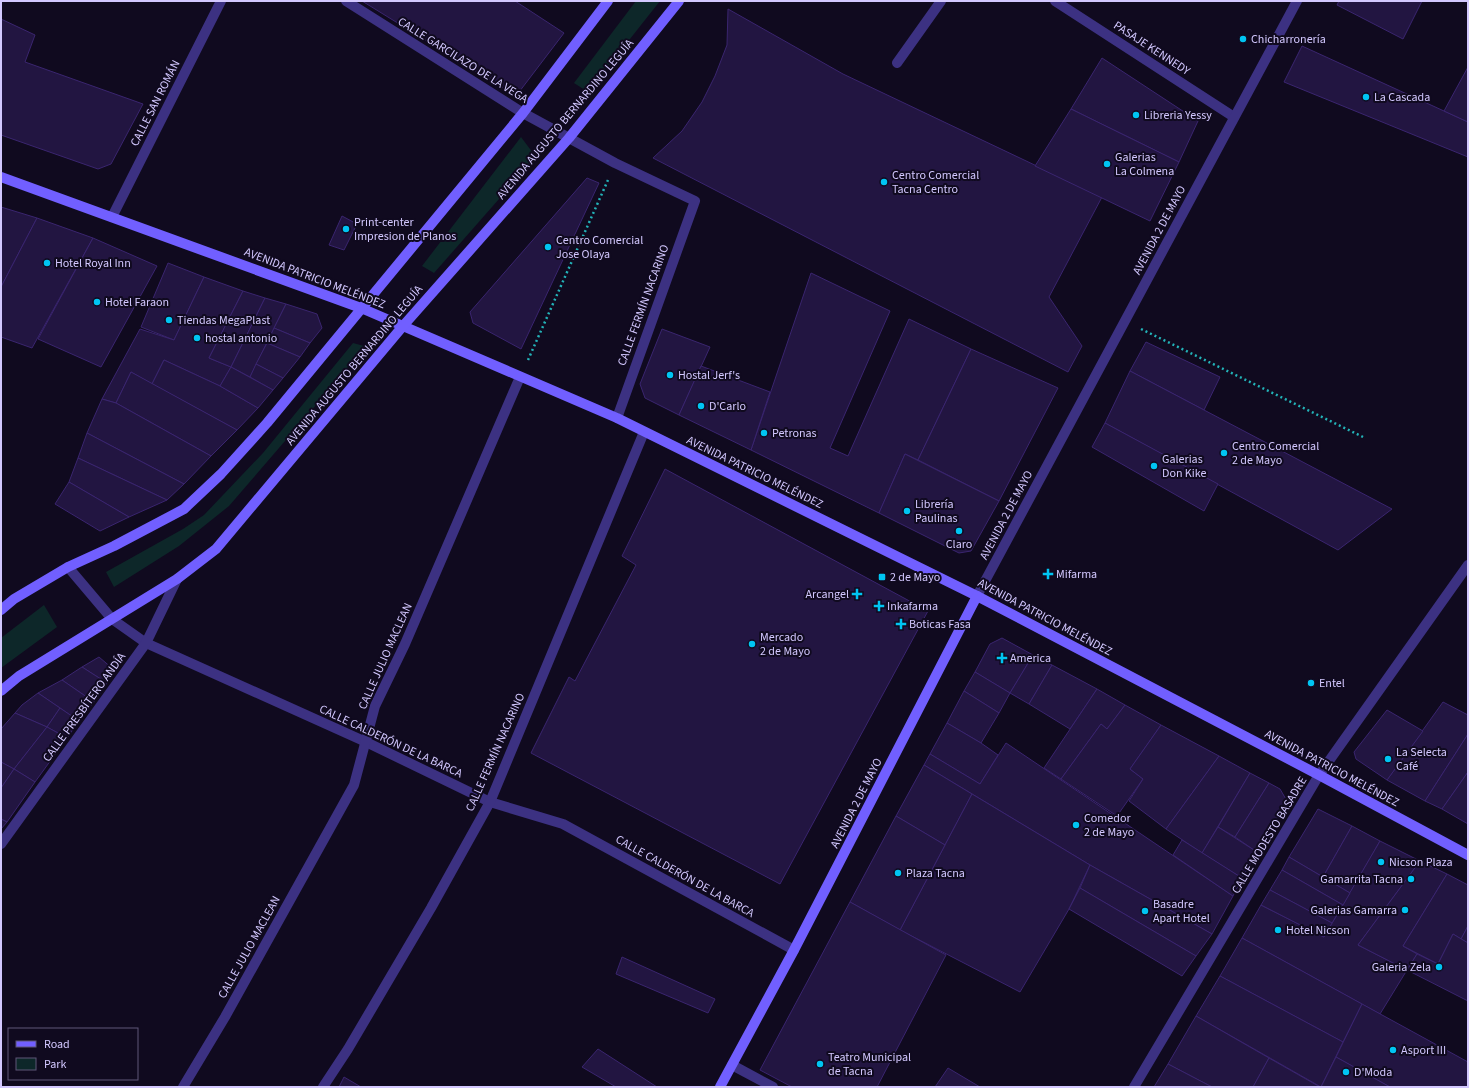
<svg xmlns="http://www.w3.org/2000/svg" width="1469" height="1088" viewBox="0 0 1469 1088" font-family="'Source Sans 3',sans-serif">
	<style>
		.green { fill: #0d2729 }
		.building { fill: #221541; stroke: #3a256f }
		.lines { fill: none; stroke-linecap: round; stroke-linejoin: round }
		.path { stroke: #23b3b8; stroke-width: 2.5; stroke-dasharray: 2 3; stroke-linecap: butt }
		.lane { stroke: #3c3182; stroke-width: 10 }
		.street { stroke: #3c3182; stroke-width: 10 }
		.secondary { stroke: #715fff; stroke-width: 10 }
		.poi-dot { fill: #00c5f3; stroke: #100a1f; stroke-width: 1.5 }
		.labels { text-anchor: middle; stroke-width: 4; stroke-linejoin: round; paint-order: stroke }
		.poi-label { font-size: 12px; fill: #d3c8ff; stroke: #100a1f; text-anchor: start }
		.street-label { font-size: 12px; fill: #d3c8ff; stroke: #100a1f }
	</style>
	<rect width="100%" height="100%" fill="#100a1f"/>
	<g class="green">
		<path d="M 636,1 L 660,1 L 588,92 L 574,83 Z"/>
		<path d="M 521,137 L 536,157 L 434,273 L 422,266 Z"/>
		<path d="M 353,343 L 364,346 L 341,376 L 229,506 L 179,546 L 114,587 L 106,572 L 183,529 L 204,515 L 263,453 Z"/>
		<path d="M 44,605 L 57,627 L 1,668 L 1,638 Z"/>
	</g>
	<g class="building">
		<path d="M 362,1 L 515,1 L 564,33 L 516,96 Z"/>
		<path d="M 1339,1 L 1422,1 L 1403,39 L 1337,5 Z"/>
		<path d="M 728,9 L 843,74 L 1102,197 L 1049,297 L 1082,346 L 1068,372 L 653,158 L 682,131 L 702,102 L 715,76 L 727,45 Z"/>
		<path d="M 1,19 L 35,35 L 25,62 L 143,104 L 111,164 L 98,169 L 1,135 Z"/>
		<path d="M 1302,46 L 1468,122 L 1468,157 L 1284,82 Z"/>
		<path d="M 1102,58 L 1198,121 L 1179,162 L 1071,109 Z"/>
		<path d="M 1468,67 L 1468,122 L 1444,111 Z"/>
		<path d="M 1071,109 L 1179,162 L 1150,221 L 1035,166 Z"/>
		<path d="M 587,178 L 599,183 L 521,349 L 473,323 L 470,312 Z"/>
		<path d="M 1,207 L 37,218 L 1,287 Z"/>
		<path d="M 342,216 L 357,224 L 344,250 L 329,245 Z"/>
		<path d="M 37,218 L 93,238 L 32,348 L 1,337 L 1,287 Z"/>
		<path d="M 93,238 L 157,266 L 101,367 L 38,339 Z"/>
		<path d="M 168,263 L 204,277 L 174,340 L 141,327 Z"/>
		<path d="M 811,273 L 890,311 L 830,448 L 848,456 L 909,319 L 971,349 L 918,460 L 905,454 L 879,513 L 751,450 Z"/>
		<path d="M 204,277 L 243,291 L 209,358 L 231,367 L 220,386 L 164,360 L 152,384 L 131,372 L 116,403 L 102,399 L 140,329 L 174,340 Z"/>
		<path d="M 243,291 L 265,298 L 231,367 L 209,358 Z"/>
		<path d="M 265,298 L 286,304 L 250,377 L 231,367 Z"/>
		<path d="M 286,304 L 317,314 L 322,328 L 310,343 L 274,328 Z"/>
		<path d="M 274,328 L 310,343 L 300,357 L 267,343 Z"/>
		<path d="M 662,329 L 710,347 L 679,415 L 645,398 L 640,384 Z"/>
		<path d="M 1146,342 L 1220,377 L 1204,410 L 1130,371 Z"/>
		<path d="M 267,343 L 300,357 L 283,378 L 256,364 Z"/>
		<path d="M 971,349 L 1058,388 L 999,501 L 918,460 Z"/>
		<path d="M 164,360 L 220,386 L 258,408 L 237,430 L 152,384 Z"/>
		<path d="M 256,364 L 283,378 L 273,390 L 250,377 Z"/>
		<path d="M 701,366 L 770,392 L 751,450 L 679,415 Z"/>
		<path d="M 231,367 L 273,390 L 258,408 L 220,386 Z"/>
		<path d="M 1130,371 L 1204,410 L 1392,509 L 1338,550 L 1105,423 Z"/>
		<path d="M 131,372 L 237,430 L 211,456 L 116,403 Z"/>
		<path d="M 102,399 L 116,403 L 211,456 L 184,484 L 87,433 Z"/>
		<path d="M 1105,423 L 1218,484 L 1204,511 L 1092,447 Z"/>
		<path d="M 87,433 L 184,484 L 167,500 L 78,458 Z"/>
		<path d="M 905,454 L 999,501 L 971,551 L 959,553 L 879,513 Z"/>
		<path d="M 78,458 L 167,500 L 129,517 L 69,482 Z"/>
		<path d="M 665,469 L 928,611 L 780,884 L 531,753 L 569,677 L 575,681 L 636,565 L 622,556 Z"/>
		<path d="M 69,482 L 129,517 L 100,531 L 55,504 Z"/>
		<path d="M 1002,638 L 1033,655 L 1010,693 L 975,672 L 990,644 Z"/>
		<path d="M 1033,655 L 1052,665 L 1029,704 L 1010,693 Z"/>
		<path d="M 99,657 L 113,669 L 107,683 L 82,667 Z"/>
		<path d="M 1052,665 L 1097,689 L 1070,729 L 1029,704 Z"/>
		<path d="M 82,667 L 107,683 L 94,702 L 62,680 Z"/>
		<path d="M 975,672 L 1010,693 L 999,713 L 964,691 Z"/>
		<path d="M 62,680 L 94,702 L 79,721 L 38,693 Z"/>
		<path d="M 1097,689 L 1125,705 L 1107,729 L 1101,724 L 1061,779 L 1044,768 Z"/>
		<path d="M 964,691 L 999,713 L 981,743 L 947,723 Z"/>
		<path d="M 38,693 L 60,708 L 47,727 L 15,713 L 22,705 Z"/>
		<path d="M 1443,702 L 1468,715 L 1468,734 L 1425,801 L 1387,780 Z"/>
		<path d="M 1125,705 L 1161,725 L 1130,769 L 1143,779 L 1117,816 L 1061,779 L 1101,724 L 1107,729 Z"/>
		<path d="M 60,708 L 79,721 L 67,738 L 47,727 Z"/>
		<path d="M 1387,710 L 1423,731 L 1387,780 L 1356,759 L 1354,752 Z"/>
		<path d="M 15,713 L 47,727 L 14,769 L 1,762 L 1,729 Z"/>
		<path d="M 947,723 L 981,743 L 998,755 L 980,784 L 930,754 Z"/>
		<path d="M 1161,725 L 1219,756 L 1166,829 L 1129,801 L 1143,779 L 1130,769 Z"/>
		<path d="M 47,727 L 67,738 L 35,782 L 14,769 Z"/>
		<path d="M 1468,734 L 1468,772 L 1442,809 L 1425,801 Z"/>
		<path d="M 1006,743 L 1233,896 L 1212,934 L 1090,865 L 924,765 L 930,754 L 980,784 Z"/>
		<path d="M 1219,756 L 1250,773 L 1202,853 L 1166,829 Z"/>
		<path d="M 1,762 L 14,769 L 1,788 Z"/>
		<path d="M 924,765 L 972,794 L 945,845 L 896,816 Z"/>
		<path d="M 14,769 L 35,782 L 7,822 L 1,819 L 1,788 Z"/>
		<path d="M 1468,772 L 1468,824 L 1442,809 Z"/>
		<path d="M 1250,773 L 1269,783 L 1235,837 L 1218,827 Z"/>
		<path d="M 1269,783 L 1280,789 L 1287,801 L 1257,852 L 1235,837 Z"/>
		<path d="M 972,794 L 1090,865 L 1069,909 L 1020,992 L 900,930 Z"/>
		<path d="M 1318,809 L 1352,826 L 1323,877 L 1289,857 Z"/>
		<path d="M 896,816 L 945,845 L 900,930 L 850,902 Z"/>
		<path d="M 1,819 L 7,822 L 1,829 Z"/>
		<path d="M 1352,826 L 1380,841 L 1350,893 L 1323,877 Z"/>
		<path d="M 1218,827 L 1257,852 L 1242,878 L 1202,853 Z"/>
		<path d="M 1182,840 L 1242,878 L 1233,896 L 1173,855 Z"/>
		<path d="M 1380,841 L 1420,861 L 1358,945 L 1407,970 L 1380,1014 L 1242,938 L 1261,905 L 1324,937 Z"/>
		<path d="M 1289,857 L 1350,893 L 1343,905 L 1282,870 Z"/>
		<path d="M 1420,861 L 1447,874 L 1403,946 L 1417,954 L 1407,970 L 1358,945 Z"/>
		<path d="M 1090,865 L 1212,934 L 1196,956 L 1080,888 Z"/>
		<path d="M 1282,870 L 1343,905 L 1332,923 L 1270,890 Z"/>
		<path d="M 1447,874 L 1468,885 L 1468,926 L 1461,939 L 1453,934 L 1438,964 L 1403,946 Z"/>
		<path d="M 1080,888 L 1196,956 L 1182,976 L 1069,909 Z"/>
		<path d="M 1270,890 L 1332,923 L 1324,937 L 1261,905 Z"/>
		<path d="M 850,902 L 946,955 L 877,1087 L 792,1087 L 760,1070 Z"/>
		<path d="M 1468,926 L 1468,943 L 1461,939 Z"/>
		<path d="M 1453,934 L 1468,943 L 1468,1001 L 1407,970 L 1417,954 L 1438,964 Z"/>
		<path d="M 1242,938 L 1362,1004 L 1343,1042 L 1220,976 Z"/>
		<path d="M 622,957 L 715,999 L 708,1013 L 616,974 Z"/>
		<path d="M 1220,976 L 1343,1042 L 1321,1087 L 1196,1016 Z"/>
		<path d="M 1362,1004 L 1468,1062 L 1468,1087 L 1390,1087 L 1336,1057 Z"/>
		<path d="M 1196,1016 L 1269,1058 L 1253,1087 L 1212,1087 L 1168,1064 Z"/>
		<path d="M 598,1049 L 657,1087 L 616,1087 L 582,1067 Z"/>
		<path d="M 1336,1057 L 1390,1087 L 1321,1087 Z"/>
		<path d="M 1269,1058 L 1320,1087 L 1253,1087 Z"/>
		<path d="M 1168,1064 L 1212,1087 L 1154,1087 Z"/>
		<path d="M 948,1068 L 980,1087 L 935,1087 Z"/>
		<path d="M 344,1077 L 361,1087 L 339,1087 Z"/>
	</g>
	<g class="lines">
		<g class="path">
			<path d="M 1141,329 L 1363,437"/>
			<path d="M 528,360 L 608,180"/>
		</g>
		<path class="lane" d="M 897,63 L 941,1"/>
		<g class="street">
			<path d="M 346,1 L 523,113 L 615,163 L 695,201 L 617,418"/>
			<path d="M 1055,1 L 1234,117"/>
			<path d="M 112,217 L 221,1"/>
			<path d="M 68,567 L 112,619 L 146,643 L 366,742 L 490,802 L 563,824 L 794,950"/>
			<path d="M 977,596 L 1297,1"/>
			<path d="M 1,844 L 146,643 L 177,579"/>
			<path d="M 732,1065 L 773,1087"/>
			<path d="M 183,1087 L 225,1017 L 354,785 L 375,706 L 405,644 L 520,377"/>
			<path d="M 323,1087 L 348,1049 L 431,908 L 490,802 L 644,432"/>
			<path d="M 1134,1087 L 1319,775 L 1468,565"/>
		</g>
		<g class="secondary">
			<path d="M 1,177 L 361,308 L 617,418 L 977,596 L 1319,775 L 1468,855"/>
			<path d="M 1,610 L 14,599 L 68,567 L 114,546 L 184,509 L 221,474 L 267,423 L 523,113 L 608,1"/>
			<path d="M 1,691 L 19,676 L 177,579 L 216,549 L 403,326 L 569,138 L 679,1"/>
			<path d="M 720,1087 L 794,950 L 977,596"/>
		</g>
	</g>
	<g class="poi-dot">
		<circle cx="1243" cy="39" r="4"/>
		<circle cx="1366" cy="97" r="4"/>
		<circle cx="1136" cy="115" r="4"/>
		<circle cx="1107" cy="164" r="4"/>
		<circle cx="884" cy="182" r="4"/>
		<circle cx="346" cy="229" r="4"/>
		<circle cx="548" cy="247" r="4"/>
		<circle cx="47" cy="263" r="4"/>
		<circle cx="97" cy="302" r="4"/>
		<circle cx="169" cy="320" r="4"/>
		<circle cx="197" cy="338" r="4"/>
		<circle cx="670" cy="375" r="4"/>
		<circle cx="701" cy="406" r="4"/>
		<circle cx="764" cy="433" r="4"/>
		<circle cx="1224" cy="453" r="4"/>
		<circle cx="1154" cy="466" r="4"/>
		<circle cx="907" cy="511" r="4"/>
		<circle cx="959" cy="531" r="4"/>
		<path d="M1046 568h4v4h4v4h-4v4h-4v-4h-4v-4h4z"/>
		<rect x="878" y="573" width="8" height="8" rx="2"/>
		<path d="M855 588h4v4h4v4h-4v4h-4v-4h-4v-4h4z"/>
		<path d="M877 600h4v4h4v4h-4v4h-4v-4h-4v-4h4z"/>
		<path d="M899 618h4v4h4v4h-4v4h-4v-4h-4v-4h4z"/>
		<circle cx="752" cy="644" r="4"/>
		<path d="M1000 652h4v4h4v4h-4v4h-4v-4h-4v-4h4z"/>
		<circle cx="1311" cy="683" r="4"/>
		<circle cx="1388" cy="759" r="4"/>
		<circle cx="1076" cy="825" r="4"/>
		<circle cx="1381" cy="862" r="4"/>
		<circle cx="898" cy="873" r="4"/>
		<circle cx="1411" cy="879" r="4"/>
		<circle cx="1405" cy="910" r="4"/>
		<circle cx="1145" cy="911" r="4"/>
		<circle cx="1278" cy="930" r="4"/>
		<circle cx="1439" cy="967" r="4"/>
		<circle cx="1393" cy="1050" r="4"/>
		<circle cx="820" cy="1064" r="4"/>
		<circle cx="1346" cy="1072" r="4"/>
	</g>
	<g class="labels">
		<g class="poi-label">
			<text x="1251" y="43">Chicharronería</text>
			<text x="1374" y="101">La Cascada</text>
			<text x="1144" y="119">Libreria Yessy</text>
			<text x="1115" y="161">Galerias<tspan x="1115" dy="14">La Colmena</tspan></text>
			<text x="892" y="179">Centro Comercial<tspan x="892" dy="14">Tacna Centro</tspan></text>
			<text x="354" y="226">Print-center<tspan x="354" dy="14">Impresion de Planos</tspan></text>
			<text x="556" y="244">Centro Comercial<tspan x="556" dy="14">Jose Olaya</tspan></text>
			<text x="55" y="267">Hotel Royal Inn</text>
			<text x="105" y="306">Hotel Faraon</text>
			<text x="177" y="324">Tiendas MegaPlast</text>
			<text x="205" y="342">hostal antonio</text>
			<text x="678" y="379">Hostal Jerf's</text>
			<text x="709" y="410">D'Carlo</text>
			<text x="772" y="437">Petronas</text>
			<text x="1232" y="450">Centro Comercial<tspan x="1232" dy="14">2 de Mayo</tspan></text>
			<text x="1162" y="463">Galerias<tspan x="1162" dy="14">Don Kike</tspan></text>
			<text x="915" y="508">Librería<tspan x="915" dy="14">Paulinas</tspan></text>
			<text x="959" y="548" text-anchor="middle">Claro</text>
			<text x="1056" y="578">Mifarma</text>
			<text x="890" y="581">2 de Mayo</text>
			<text x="849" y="598" text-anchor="end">Arcangel</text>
			<text x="887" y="610">Inkafarma</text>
			<text x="909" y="628">Boticas Fasa</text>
			<text x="760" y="641">Mercado<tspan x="760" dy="14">2 de Mayo</tspan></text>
			<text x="1010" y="662">America</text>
			<text x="1319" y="687">Entel</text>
			<text x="1396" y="756">La Selecta<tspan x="1396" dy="14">Café</tspan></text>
			<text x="1084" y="822">Comedor<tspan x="1084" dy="14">2 de Mayo</tspan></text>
			<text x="1389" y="866">Nicson Plaza</text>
			<text x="906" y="877">Plaza Tacna</text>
			<text x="1403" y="883" text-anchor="end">Gamarrita Tacna</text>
			<text x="1153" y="908">Basadre<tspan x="1153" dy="14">Apart Hotel</tspan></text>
			<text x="1397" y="914" text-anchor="end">Galerias Gamarra</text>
			<text x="1286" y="934">Hotel Nicson</text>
			<text x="1431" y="971" text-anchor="end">Galeria Zela</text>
			<text x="1401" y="1054">Asport III</text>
			<text x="828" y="1061">Teatro Municipal<tspan x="828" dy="14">de Tacna</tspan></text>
			<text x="1354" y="1076">D'Moda</text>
		</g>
		<g class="street-label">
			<text transform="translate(1152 48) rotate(33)" y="4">PASAJE KENNEDY</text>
			<text transform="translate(463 60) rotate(32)" y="4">CALLE GARCILAZO DE LA VEGA</text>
			<text transform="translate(155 103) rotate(-63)" y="4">CALLE SAN ROMÁN</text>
			<text transform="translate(565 119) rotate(-50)" y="4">AVENIDA AUGUSTO BERNARDINO LEGUÍA</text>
			<text transform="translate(1159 230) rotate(-62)" y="4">AVENIDA 2 DE MAYO</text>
			<text transform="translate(315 278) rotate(21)" y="4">AVENIDA PATRICIO MELÉNDEZ</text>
			<text transform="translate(643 305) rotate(-70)" y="4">CALLE FERMÍN NACARINO</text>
			<text transform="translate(354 365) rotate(-50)" y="4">AVENIDA AUGUSTO BERNARDINO LEGUÍA</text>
			<text transform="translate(755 472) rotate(26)" y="4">AVENIDA PATRICIO MELÉNDEZ</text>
			<text transform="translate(1006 515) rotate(-62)" y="4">AVENIDA 2 DE MAYO</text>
			<text transform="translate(1045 617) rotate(28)" y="4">AVENIDA PATRICIO MELÉNDEZ</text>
			<text transform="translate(385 656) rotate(-66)" y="4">CALLE JULIO MACLEAN</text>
			<text transform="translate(84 707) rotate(-54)" y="4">CALLE PRESBÍTERO ANDÍA</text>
			<text transform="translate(391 741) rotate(25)" y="4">CALLE CALDERÓN DE LA BARCA</text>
			<text transform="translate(495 752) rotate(-66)" y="4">CALLE FERMÍN NACARINO</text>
			<text transform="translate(1332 768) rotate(28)" y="4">AVENIDA PATRICIO MELÉNDEZ</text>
			<text transform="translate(856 803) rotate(-63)" y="4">AVENIDA 2 DE MAYO</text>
			<text transform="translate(1269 835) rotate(-59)" y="4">CALLE MODESTO BASADRE</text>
			<text transform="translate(685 876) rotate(29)" y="4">CALLE CALDERÓN DE LA BARCA</text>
			<text transform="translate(249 947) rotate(-61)" y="4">CALLE JULIO MACLEAN</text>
		</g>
	</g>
	<rect width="1469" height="1088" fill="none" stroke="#d3c8ff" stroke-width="4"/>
	<rect x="8" y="1028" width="130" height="52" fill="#100a1f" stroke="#5e5679"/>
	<rect x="16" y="1041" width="20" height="6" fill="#715fff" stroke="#5e5679"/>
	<text x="44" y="1048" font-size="12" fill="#d3c8ff">Road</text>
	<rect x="16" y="1058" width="20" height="12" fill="#0d2729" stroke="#5e5679"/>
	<text x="44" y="1068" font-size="12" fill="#d3c8ff">Park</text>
</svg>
